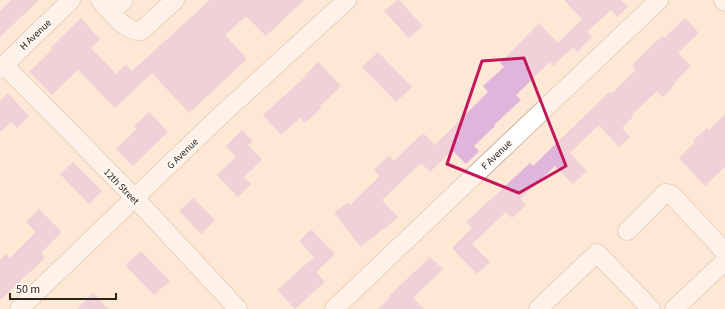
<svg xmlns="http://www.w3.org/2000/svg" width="725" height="309" viewBox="0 0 725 309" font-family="'Source Sans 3',sans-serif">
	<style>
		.building { fill: #e0b5dc }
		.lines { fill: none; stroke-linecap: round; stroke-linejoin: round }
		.minor-casing { stroke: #cfb69f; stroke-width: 20 }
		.minor { stroke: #fff; stroke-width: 18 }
		.marked { fill: none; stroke: #c2185b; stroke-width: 3; stroke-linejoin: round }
		.labels { text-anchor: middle; stroke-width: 4; stroke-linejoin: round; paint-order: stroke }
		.street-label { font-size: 10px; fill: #2d241b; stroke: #fef8f4 }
	</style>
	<rect width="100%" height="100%" fill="#fde8d5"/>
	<g class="building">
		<path d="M 11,0 L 39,0 L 0,37 L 0,11 Z"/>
		<path d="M 210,0 L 304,0 L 266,36 L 246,16 L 225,35 L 247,59 L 189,113 L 152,73 L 115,108 L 78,70 L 52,95 L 29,72 L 52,50 L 50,48 L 81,18 L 100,39 L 91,48 L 116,74 L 126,64 L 132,71 Z"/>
		<path d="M 397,0 L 399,0 L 423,26 L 409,38 L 384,11 Z"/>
		<path d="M 564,0 L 621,0 L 628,7 L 617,17 L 611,10 L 587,32 L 592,37 L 577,52 L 573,47 L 553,66 L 550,62 L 516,95 L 521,100 L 494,125 L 495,126 L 474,146 L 479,151 L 466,164 L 452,150 L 430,172 L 421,163 L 382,200 L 398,217 L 385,229 L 384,228 L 361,247 L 334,213 L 348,202 L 350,205 L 380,176 L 374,170 L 389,155 L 394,161 L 423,133 L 435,145 L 488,92 L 483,86 L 504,67 L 500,63 L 539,23 L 558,43 L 582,19 Z"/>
		<path d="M 685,18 L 699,33 L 678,53 L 691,66 L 674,83 L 675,84 L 663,97 L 657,91 L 632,115 L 633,117 L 622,128 L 630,137 L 619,147 L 599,125 L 570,153 L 587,171 L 573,184 L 555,166 L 520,199 L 526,205 L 512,218 L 506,212 L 472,244 L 490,262 L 477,274 L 452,248 L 472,228 L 466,222 L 530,163 L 533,166 L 610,91 L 612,93 L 636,70 L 632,65 L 662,36 L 664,38 Z"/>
		<path d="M 378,52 L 412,87 L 396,102 L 362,67 Z"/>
		<path d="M 318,62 L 341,86 L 320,106 L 321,108 L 305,123 L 300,118 L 281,135 L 263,115 L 306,76 L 305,75 Z"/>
		<path d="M 8,93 L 29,116 L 17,128 L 11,122 L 0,132 L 0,101 Z"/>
		<path d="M 149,112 L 168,132 L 133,166 L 116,149 L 137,129 L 134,126 Z"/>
		<path d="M 725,114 L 725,167 L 705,186 L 679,158 L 695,142 L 693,140 L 707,128 L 709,130 Z"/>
		<path d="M 242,130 L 253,141 L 248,145 L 262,160 L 244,177 L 251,184 L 238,197 L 217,175 L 236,157 L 226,146 Z"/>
		<path d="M 73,162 L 102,191 L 89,204 L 60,174 Z"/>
		<path d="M 193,198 L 215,220 L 201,234 L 179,211 Z"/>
		<path d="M 39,209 L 62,232 L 41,253 L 45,258 L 0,300 L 0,260 L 6,254 L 10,258 L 36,232 L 26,222 Z"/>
		<path d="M 311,229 L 335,254 L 316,272 L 325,282 L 295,309 L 277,290 L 314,257 L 299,241 Z"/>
		<path d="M 141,251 L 170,281 L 154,295 L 125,265 Z"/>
		<path d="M 430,257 L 443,269 L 413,298 L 424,309 L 378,309 L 389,298 L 388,297 Z"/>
		<path d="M 93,293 L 108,309 L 77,309 Z"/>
	</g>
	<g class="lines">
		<g class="minor-casing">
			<g id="minor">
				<path d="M 100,0 C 111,12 123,31 141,31 L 175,0"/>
				<path d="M 723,0 L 725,2"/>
				<path d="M 111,12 L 124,0"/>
				<path d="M 4,65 L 135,198 L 238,309"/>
				<path d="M 0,69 L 71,0"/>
				<path d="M 627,231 L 665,193 L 671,194 L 724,251 L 725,254"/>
				<path d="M 19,309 L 219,117 L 347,0"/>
				<path d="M 334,309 L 659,0"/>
				<path d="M 538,309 L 597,253 L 651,309"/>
				<path d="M 674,309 L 722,264 L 725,260"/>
			</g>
		</g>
		<use href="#minor" class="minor"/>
	</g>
	<path d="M0 0H725V309H0ZM 524,58 L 566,166 L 519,193 L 447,164 L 482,61 Z" fill="#fde8d5" fill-opacity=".55" fill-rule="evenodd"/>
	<path class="marked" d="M 524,58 L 566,166 L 519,193 L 447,164 L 482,61 Z"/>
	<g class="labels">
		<g class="street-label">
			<text transform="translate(35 34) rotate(-44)" y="4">H Avenue</text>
			<text transform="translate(182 153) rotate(-44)" y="4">G Avenue</text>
			<text transform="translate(496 154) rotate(-44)" y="4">F Avenue</text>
			<text transform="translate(122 186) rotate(46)" y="4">12th Street</text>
		</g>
	</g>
	<path d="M10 293v6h106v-6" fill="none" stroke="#2d241b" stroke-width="2"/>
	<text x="16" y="293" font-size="12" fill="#2d241b" stroke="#fef8f4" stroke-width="3" paint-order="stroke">50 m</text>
</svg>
